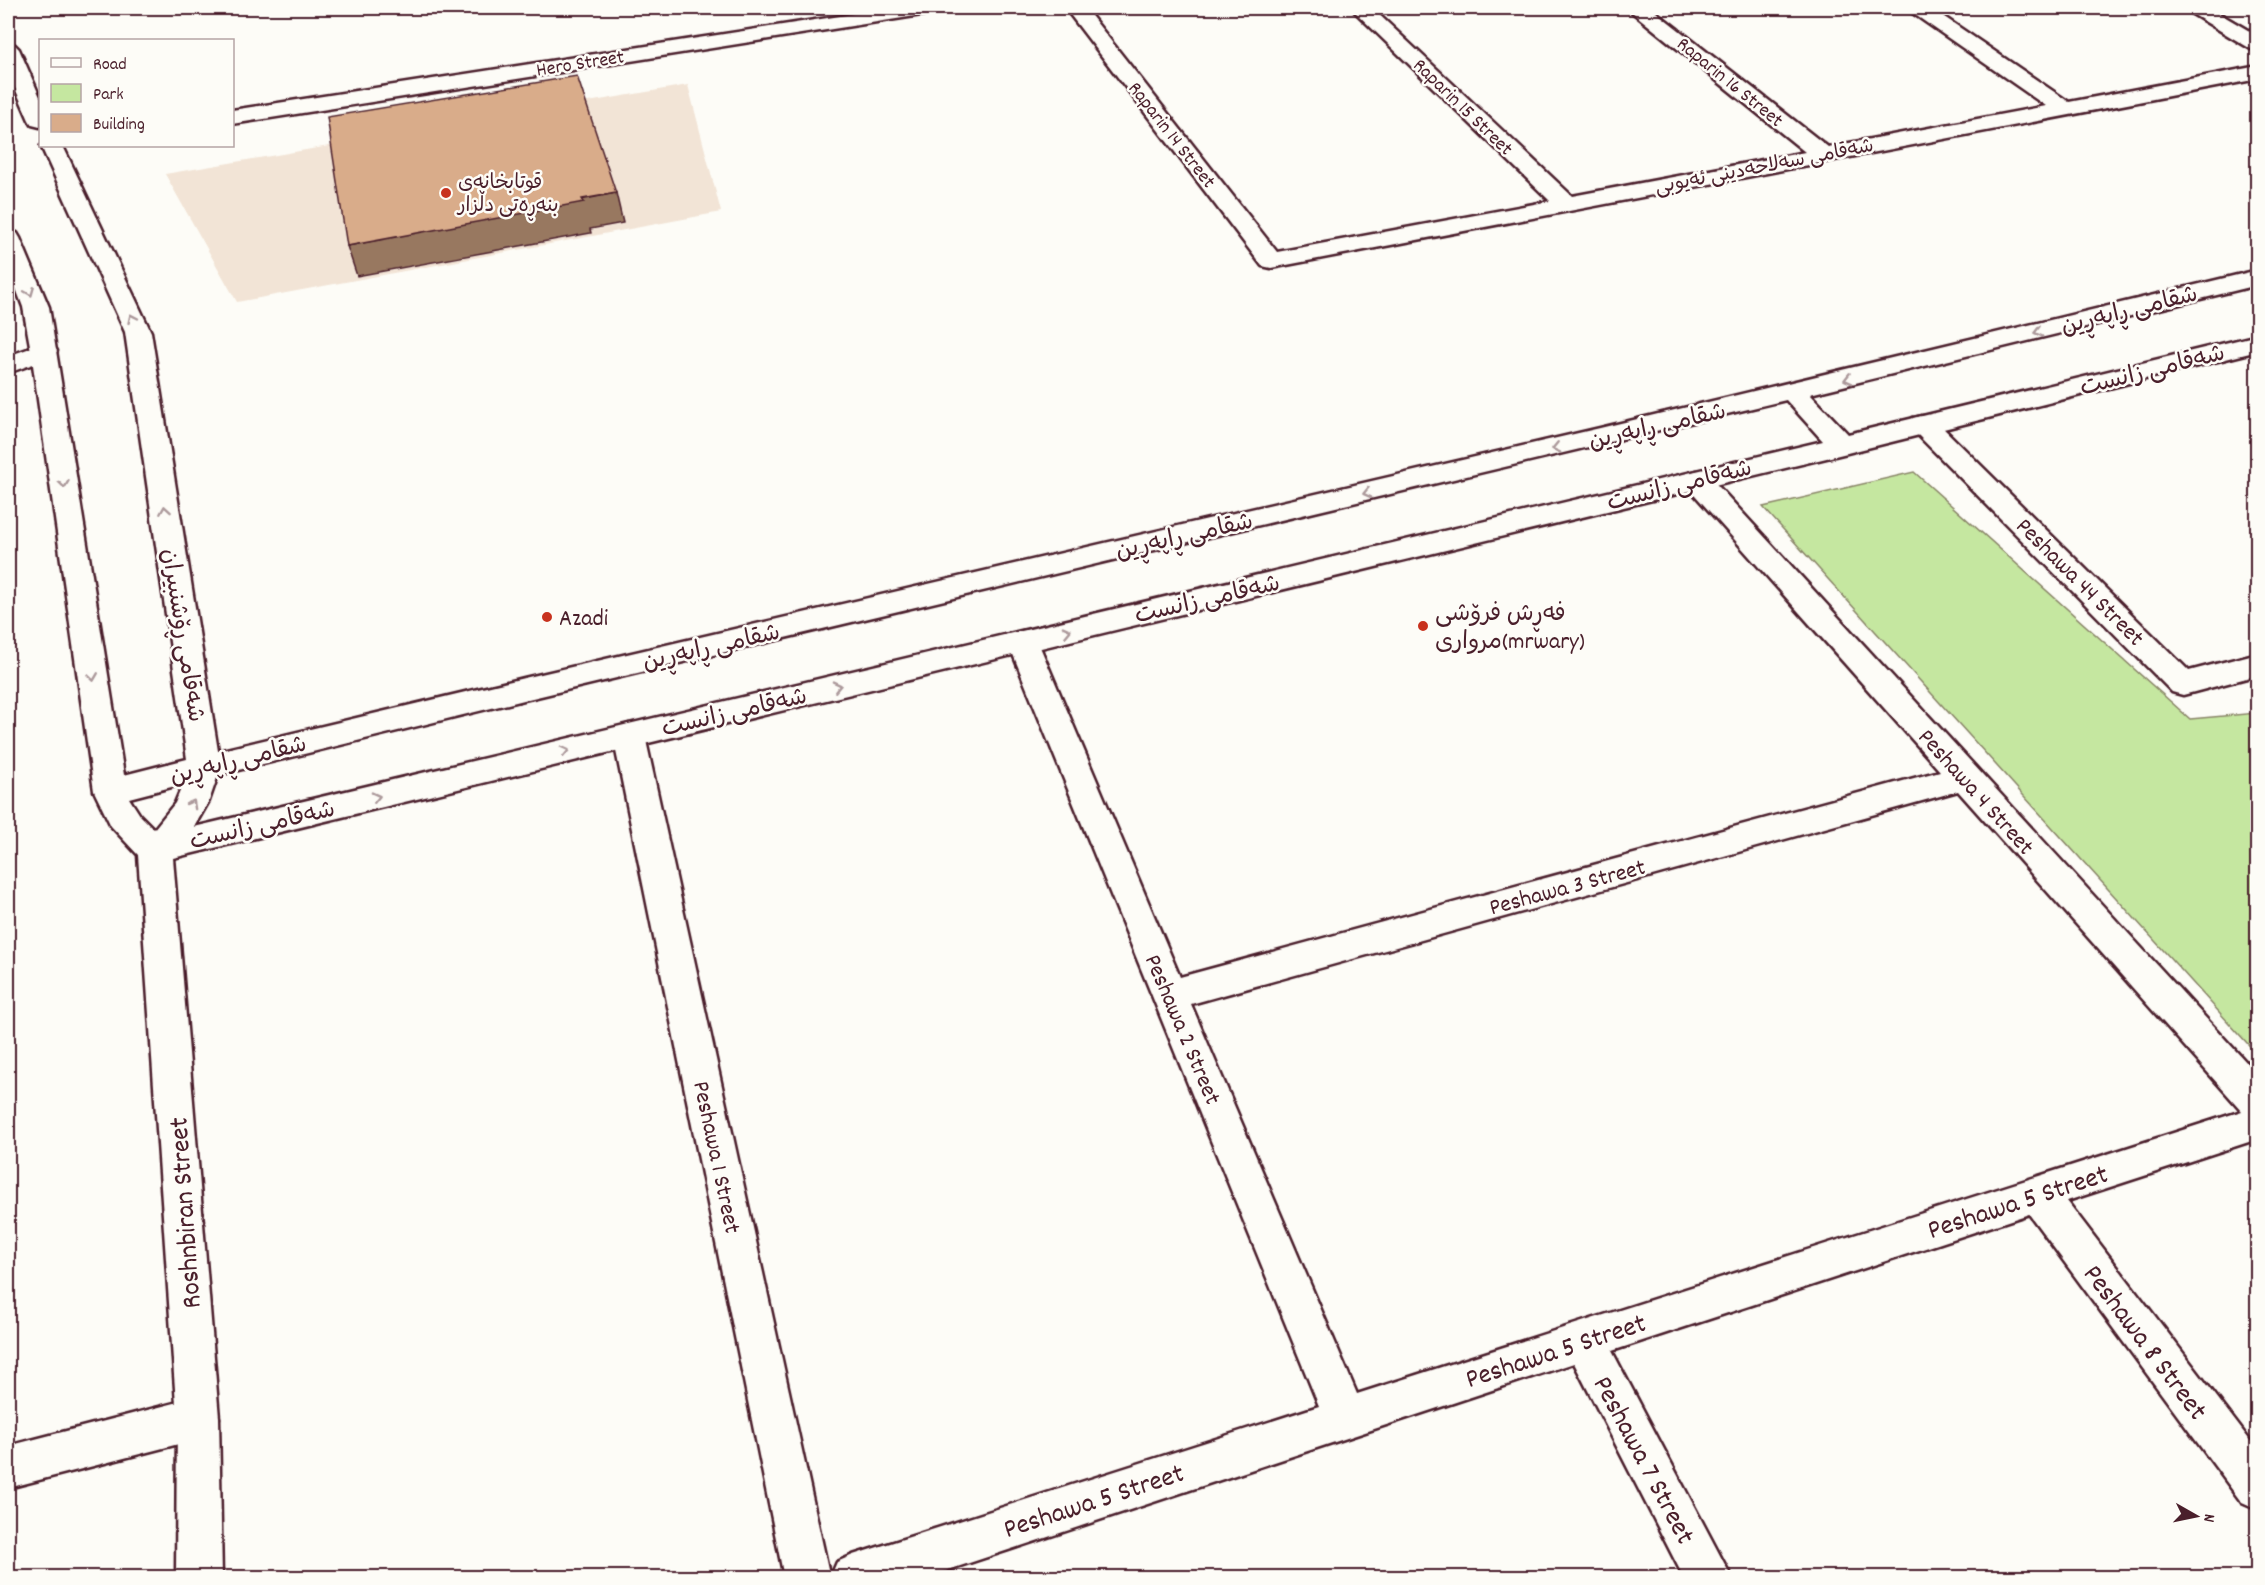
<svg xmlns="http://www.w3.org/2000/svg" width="2265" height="1585" viewBox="0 0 2265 1585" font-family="Dekko,'Playpen Sans Arabic',sans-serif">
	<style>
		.built { fill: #f2e4d6 }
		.green { fill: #c5e7a0; stroke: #888366; stroke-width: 1.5 }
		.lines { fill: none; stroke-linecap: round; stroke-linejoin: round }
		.street-casing { stroke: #4a1f2b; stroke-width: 5 }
		.secondary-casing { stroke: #4a1f2b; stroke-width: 5 }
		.street { fill: #fdfcf7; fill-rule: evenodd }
		.secondary { fill: #fdfcf7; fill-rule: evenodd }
		.shaded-wall { fill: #987861; stroke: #4a1f2b; stroke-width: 1.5 }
		.building { fill: #d9ac8a; stroke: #4a1f2b; stroke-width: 1.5 }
		.oneway { stroke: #ac999b }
		.poi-dot { fill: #c8321e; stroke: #fdfcf7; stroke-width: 2 }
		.labels { text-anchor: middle; stroke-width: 5; stroke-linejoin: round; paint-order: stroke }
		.far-street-label { font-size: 20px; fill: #4a1f2b; stroke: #fdfcf7 }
		.far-poi-label { font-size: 20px; fill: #4a1f2b; stroke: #fdfcf7; text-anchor: start }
		.street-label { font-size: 24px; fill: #4a1f2b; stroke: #fdfcf7 }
		.poi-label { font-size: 24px; fill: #4a1f2b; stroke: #fdfcf7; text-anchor: start }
		.near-street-label { font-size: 28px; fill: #4a1f2b; stroke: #fdfcf7 }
	</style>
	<rect width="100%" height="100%" fill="#fdfcf7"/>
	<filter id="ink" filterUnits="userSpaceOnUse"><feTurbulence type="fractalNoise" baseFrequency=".0167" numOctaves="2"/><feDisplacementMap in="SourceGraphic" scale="12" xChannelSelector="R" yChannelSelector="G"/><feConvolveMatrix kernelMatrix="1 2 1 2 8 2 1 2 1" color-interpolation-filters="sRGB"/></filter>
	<g filter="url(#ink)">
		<path class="built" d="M 688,85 L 721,212 L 237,302 L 165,174 Z"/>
		<path class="green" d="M 1914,472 L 2190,719 L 2257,713 L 2257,1054 L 1763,507 Z"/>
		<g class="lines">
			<g class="street-casing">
				<g id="street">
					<path d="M 892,8 L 938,8 L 935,12 L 928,14 L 232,124 L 232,110 Z"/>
					<path d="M 1065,8 L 1085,8 L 1277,252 L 1550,201 L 1351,8 L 1372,8 L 1572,196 L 1805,152 L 1632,12 L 1629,8 L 1651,8 L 1828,147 L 2046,106 L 1911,12 L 1908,8 L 1931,8 L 2069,102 L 2258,66 L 2258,79 L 1271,268 L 1262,266 Z"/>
					<path d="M 2186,8 L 2210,8 L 2258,36 L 2258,51 L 2251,49 L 2189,12 Z"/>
					<path d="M 41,146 L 64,146 L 61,151 L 53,153 L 44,151 Z"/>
					<path d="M 44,343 L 53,345 L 57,351 L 53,357 L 8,373 L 8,356 Z"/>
					<path d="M 1923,416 L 1933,418 L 2189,671 L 2258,653 L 2258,675 L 2183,695 L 2172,692 L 1913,430 L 1909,424 L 1913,418 Z"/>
					<path d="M 1697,471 L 1707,474 L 2258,1075 L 2258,1139 L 2067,1201 L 2258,1451 L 2258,1510 L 2242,1503 L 2029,1214 L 1612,1351 L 1732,1578 L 1684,1578 L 1574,1363 L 924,1578 L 830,1578 L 837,1562 L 853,1555 L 1319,1406 L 1008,642 L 1012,635 L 1023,631 L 1034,635 L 1038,642 L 1180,977 L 1940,771 L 1687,486 L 1683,480 L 1687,474 ZM 1958,791 L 2242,1111 L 1357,1394 L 1191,1004 Z"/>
					<path d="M 629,724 L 640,728 L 645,736 L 830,1578 L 784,1578 L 613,736 L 618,728 Z"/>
					<path d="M 198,1397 L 213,1403 L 219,1418 L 213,1433 L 198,1439 L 8,1488 L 8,1446 Z"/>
				</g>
			</g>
			<g class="secondary-casing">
				<g id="secondary">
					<path d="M 8,43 L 15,45 L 19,49 L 40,97 L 40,127 L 32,125 L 29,120 L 8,72 Z"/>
					<path d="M 41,146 L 63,146 L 151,332 L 218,751 L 524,678 L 1600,428 L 2258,270 L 2258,285 L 1810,394 L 1848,434 L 2258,335 L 2258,351 L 1843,454 L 173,858 L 219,1418 L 222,1578 L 176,1578 L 177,1418 L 138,855 L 111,826 L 94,791 L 31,351 L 23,307 L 8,267 L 8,231 L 17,233 L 20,238 L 49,307 L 124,775 L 187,759 L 125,332 ZM 1786,400 L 1823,441 L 194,827 L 209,801 L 218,775 L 524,700 ZM 183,784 L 175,803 L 154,829 L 140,815 L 129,798 Z"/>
				</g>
			</g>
			<use href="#street" class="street"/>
			<use href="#secondary" class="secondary"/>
		</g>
		<path class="shaded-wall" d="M 616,193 L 623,223 L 590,229 L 591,233 L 357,276 L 347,246 Z"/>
		<path class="building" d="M 577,76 L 616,193 L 582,199 L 584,202 L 347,246 L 327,117 Z"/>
		<defs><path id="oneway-chevron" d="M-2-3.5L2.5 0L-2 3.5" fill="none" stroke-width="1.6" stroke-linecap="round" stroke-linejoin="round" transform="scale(1.5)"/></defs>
		<g class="oneway">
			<use href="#oneway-chevron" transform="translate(30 292) rotate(68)"/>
			<use href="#oneway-chevron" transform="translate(132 318) rotate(-115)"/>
			<use href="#oneway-chevron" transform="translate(2038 332) rotate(166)"/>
			<use href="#oneway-chevron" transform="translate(1848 379) rotate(166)"/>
			<use href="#oneway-chevron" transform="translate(1556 448) rotate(167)"/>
			<use href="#oneway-chevron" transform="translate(64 484) rotate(82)"/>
			<use href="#oneway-chevron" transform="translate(1367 493) rotate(167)"/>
			<use href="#oneway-chevron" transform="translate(165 510) rotate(-99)"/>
			<use href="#oneway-chevron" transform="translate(1067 631) rotate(-13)"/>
			<use href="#oneway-chevron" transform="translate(93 677) rotate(82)"/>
			<use href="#oneway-chevron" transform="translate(837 686) rotate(-13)"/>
			<use href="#oneway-chevron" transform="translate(565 751) rotate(-13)"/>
			<use href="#oneway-chevron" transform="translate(376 797) rotate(-13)"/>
			<use href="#oneway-chevron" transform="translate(192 804) rotate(-61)"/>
		</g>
	</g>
	<g class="poi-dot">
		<circle cx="446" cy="193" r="6"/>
		<circle cx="547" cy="617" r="6"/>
		<circle cx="1423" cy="626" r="6"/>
	</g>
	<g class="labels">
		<g class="far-street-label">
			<text transform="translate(580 62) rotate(-9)" y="7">Hero Street</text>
			<text transform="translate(1731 81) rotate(39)" y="7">Raparin 16 Street</text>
			<text transform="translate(1464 106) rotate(44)" y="7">Raparin 15 Street</text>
			<text transform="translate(1173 134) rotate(52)" y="7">Raparin 14 Street</text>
			<text transform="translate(1764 165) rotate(-11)" y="7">شەقامی سەلاحەدینی ئەیوبی</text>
		</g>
		<g class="far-poi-label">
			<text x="458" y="188">قوتابخانەی<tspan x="458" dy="23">بنەڕەتی دڵزار</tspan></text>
		</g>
		<g class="street-label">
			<text transform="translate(2129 309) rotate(-14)" y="8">شقامی ڕاپەڕین</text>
			<text transform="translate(2152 369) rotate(-14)" y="8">شەقامی زانست</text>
			<text transform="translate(1657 425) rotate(-13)" y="8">شقامی ڕاپەڕین</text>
			<text transform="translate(1679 484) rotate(-14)" y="8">شەقامی زانست</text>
			<text transform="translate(1184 535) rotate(-13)" y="8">شقامی ڕاپەڕین</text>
			<text transform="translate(2081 581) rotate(45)" y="8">Peshawa 44 Street</text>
			<text transform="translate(1207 598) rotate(-13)" y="8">شەقامی زانست</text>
			<text transform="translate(184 635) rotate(81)" y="8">شەقامی ڕۆشنبیران</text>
			<text transform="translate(711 646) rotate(-13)" y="8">شقامی ڕاپەڕین</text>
			<text transform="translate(734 711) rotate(-13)" y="8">شەقامی زانست</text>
			<text transform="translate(238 759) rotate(-14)" y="8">شقامی ڕاپەڕین</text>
			<text transform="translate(1977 791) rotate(48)" y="8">Peshawa 4 Street</text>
			<text transform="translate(262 824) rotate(-13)" y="8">شەقامی زانست</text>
			<text transform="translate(1567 886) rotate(-15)" y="8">Peshawa 3 Street</text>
			<text transform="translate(1184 1029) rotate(67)" y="8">Peshawa 2 Street</text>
			<text transform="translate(718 1157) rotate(78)" y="8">Peshawa 1 Street</text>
		</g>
		<g class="poi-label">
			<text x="1435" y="620">فەڕش فرۆشی<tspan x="1435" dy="28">مرواری(mrwary)</tspan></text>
			<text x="559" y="625">Azadi</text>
		</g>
		<g class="near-street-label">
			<text transform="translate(2017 1200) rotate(-18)" y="10">Peshawa 5 Street</text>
			<text transform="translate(183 1213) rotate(-94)" y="10">Roshnbiran Street</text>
			<text transform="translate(2147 1341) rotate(53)" y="10">Peshawa 8 Street</text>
			<text transform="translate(1555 1349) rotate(-18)" y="10">Peshawa 5 Street</text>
			<text transform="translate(1646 1459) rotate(62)" y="10">Peshawa 7 Street</text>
			<text transform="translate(1093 1499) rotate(-18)" y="10">Peshawa 5 Street</text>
		</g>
	</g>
	<rect width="2265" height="1585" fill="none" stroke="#fdfcf7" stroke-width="30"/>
	<rect x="15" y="15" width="2235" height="1555" fill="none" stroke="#4a1f2b" stroke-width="2" filter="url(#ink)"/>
	<rect x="39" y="39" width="195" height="108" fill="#fdfcf7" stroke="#b5a4a5" stroke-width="1.5"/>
	<rect x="51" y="58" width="30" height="9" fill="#fdfcf7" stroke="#b5a4a5" stroke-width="1.5"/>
	<text x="93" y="69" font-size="18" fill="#4a1f2b">Road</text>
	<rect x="51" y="84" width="30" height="18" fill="#c5e7a0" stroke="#b5a4a5" stroke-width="1.5"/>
	<text x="93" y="99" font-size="18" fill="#4a1f2b">Park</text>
	<rect x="51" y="114" width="30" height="18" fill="#d9ac8a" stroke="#b5a4a5" stroke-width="1.5"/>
	<text x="93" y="129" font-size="18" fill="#4a1f2b">Building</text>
	<g transform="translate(2196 1516) rotate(99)" stroke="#fdfcf7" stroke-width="4.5" paint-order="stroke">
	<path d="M0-4.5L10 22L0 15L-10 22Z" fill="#4a1f2b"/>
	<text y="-9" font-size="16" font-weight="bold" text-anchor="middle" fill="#4a1f2b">N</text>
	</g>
</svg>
